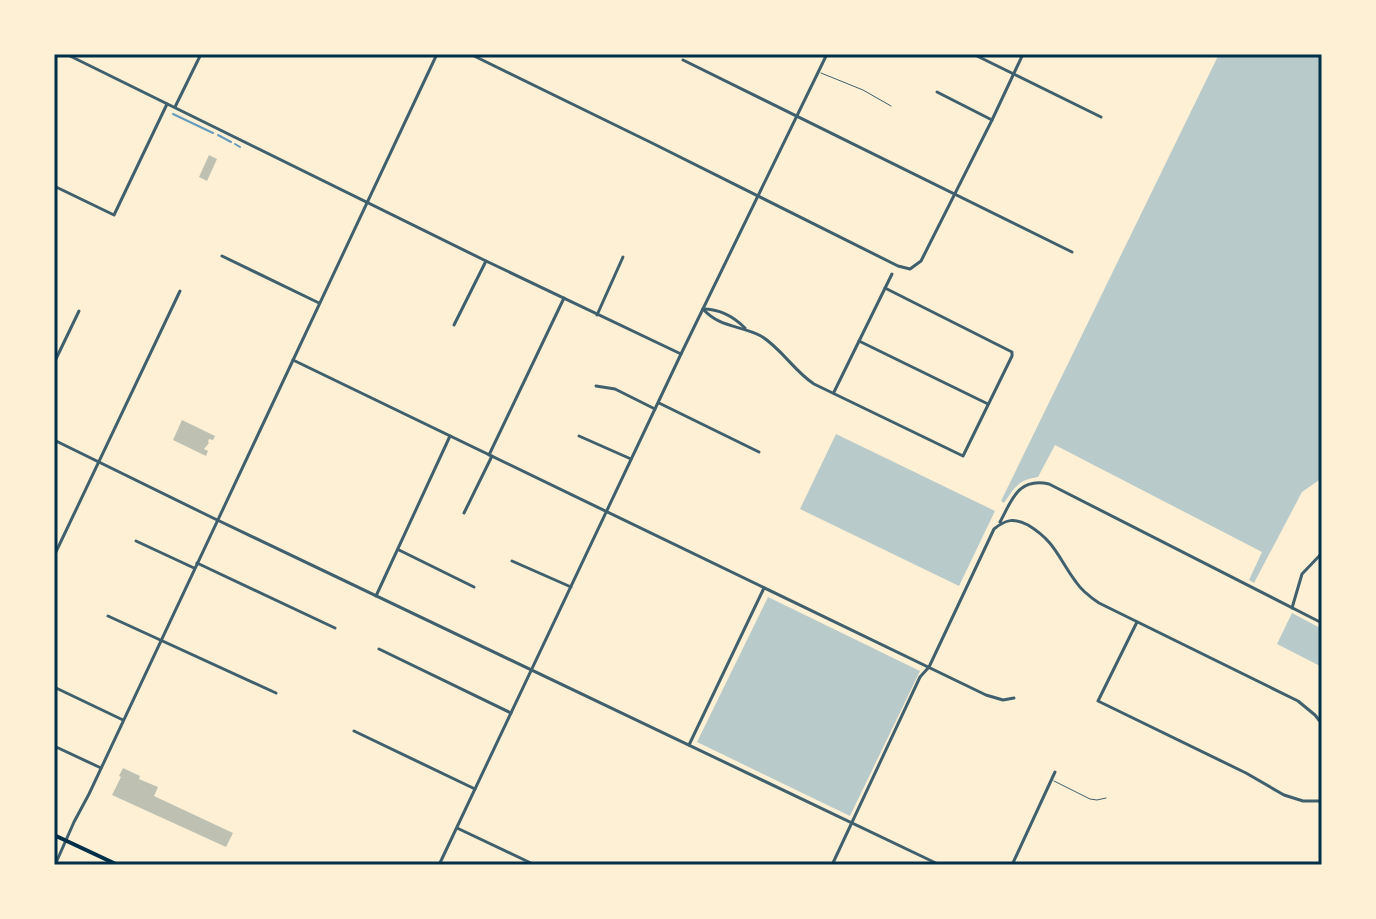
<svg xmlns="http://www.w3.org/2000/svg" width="1376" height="919" viewBox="0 0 1376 919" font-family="Cabin,sans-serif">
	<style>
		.green { fill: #b9caca }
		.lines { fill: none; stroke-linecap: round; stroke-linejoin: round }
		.stream { stroke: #669bbc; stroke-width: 2 }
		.building { fill: #bec0b2 }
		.service { stroke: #3f606c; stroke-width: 1 }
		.minor { stroke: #3f606c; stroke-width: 3 }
		.tertiary { stroke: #3f606c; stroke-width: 3 }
		.primary { stroke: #003049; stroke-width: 4 }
		.neatline { fill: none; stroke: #003049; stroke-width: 3 }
	</style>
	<rect width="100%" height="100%" fill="#fdf0d5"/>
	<g class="green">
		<path d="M 1219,54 L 1322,54 L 1322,478 L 1302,492 L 1254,583 L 1249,580 L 1262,552 L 1055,445 L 1038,477 C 1018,480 1015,487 1004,503 L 1001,501 Z"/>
		<path d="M 836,434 L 995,511 L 959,586 L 800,509 Z"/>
		<path d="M 768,597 L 920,671 L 850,816 L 697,742 Z"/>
		<path d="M 1292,613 L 1322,629 L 1322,667 L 1277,644 Z"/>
	</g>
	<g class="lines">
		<g class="stream">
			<path d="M 173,114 L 213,133"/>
			<path d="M 218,135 L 231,142"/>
			<path d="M 235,144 L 240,147"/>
		</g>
	</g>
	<g class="building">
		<path d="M 209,155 L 217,159 L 207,181 L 199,177 Z"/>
		<path d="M 182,420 L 215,436 L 213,440 L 209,439 L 208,442 L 209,443 L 204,449 L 208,451 L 206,456 L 173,440 Z"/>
		<path d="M 123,768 L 140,776 L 139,779 L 158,787 L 154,796 L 233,833 L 226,847 L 112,795 L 121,777 L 119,776 Z"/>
	</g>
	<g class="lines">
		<g class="service">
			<path d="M 821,73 L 863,90 L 891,106"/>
			<path d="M 1054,781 L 1090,799 L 1097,800 L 1106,798"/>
		</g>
		<g class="minor">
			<path d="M 470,54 L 652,143 L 898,266 L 910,269 L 921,261 L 992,120 L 1023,54"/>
			<path d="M 973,54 L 1101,117"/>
			<path d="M 683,60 L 1072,252"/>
			<path d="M 937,92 L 992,120"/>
			<path d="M 175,107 L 201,54"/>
			<path d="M 54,186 L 114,215 L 167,104"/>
			<path d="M 222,256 L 319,303"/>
			<path d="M 703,309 C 720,328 740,325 761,336 C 781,348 794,371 814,384 L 963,456 L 1012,356 L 1012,352 L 885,288"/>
			<path d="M 703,309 C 720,309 733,316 745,328"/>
			<path d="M 597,315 L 623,257"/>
			<path d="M 454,325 L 486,261"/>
			<path d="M 859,341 L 988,404"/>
			<path d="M 681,354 L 827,54"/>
			<path d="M 293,360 L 986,695 L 1003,700 L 1014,698"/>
			<path d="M 54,363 L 79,311"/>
			<path d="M 596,386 L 615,389 L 655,409"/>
			<path d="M 834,392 L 892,274"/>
			<path d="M 659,403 L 759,452"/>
			<path d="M 579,436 L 631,459"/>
			<path d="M 489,455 L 564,298"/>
			<path d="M 464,513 L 492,456"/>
			<path d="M 1000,522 C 1012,500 1018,477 1049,484 L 1322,623"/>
			<path d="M 136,541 L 194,568"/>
			<path d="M 399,550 L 474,587"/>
			<path d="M 54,556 L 180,291"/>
			<path d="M 512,561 L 571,587"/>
			<path d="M 197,563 L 335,628"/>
			<path d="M 376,596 L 450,436"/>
			<path d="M 1292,608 L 1302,574 L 1322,553"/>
			<path d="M 108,616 L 276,693"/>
			<path d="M 1137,622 L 1098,701 L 1246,773 L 1284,795 L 1303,801 L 1322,801"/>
			<path d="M 379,649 L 511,713"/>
			<path d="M 54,687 L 123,720"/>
			<path d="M 354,731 L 475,789"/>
			<path d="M 689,745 L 764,588"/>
			<path d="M 54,746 L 101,768"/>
			<path d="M 457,828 L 535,865"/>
			<path d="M 832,865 L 920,677 L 929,667 L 994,529 C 1006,519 1014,518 1028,525 C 1056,542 1058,558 1076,582 C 1082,591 1090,597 1099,603 L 1298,701 L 1315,715 L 1322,724"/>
			<path d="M 1012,865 L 1055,772"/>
		</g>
		<g class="tertiary">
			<path d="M 66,54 L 486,261 L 681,354 L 439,865"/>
			<path d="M 54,440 L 211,517 L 940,865"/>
			<path d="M 55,865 L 74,822 L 89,794 L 437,54"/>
		</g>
		<path class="primary" d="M 54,835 L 118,865"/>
	</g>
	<rect width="1376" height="919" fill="none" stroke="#fdf0d5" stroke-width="112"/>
	<rect x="56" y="56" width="1264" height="807" class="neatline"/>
</svg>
